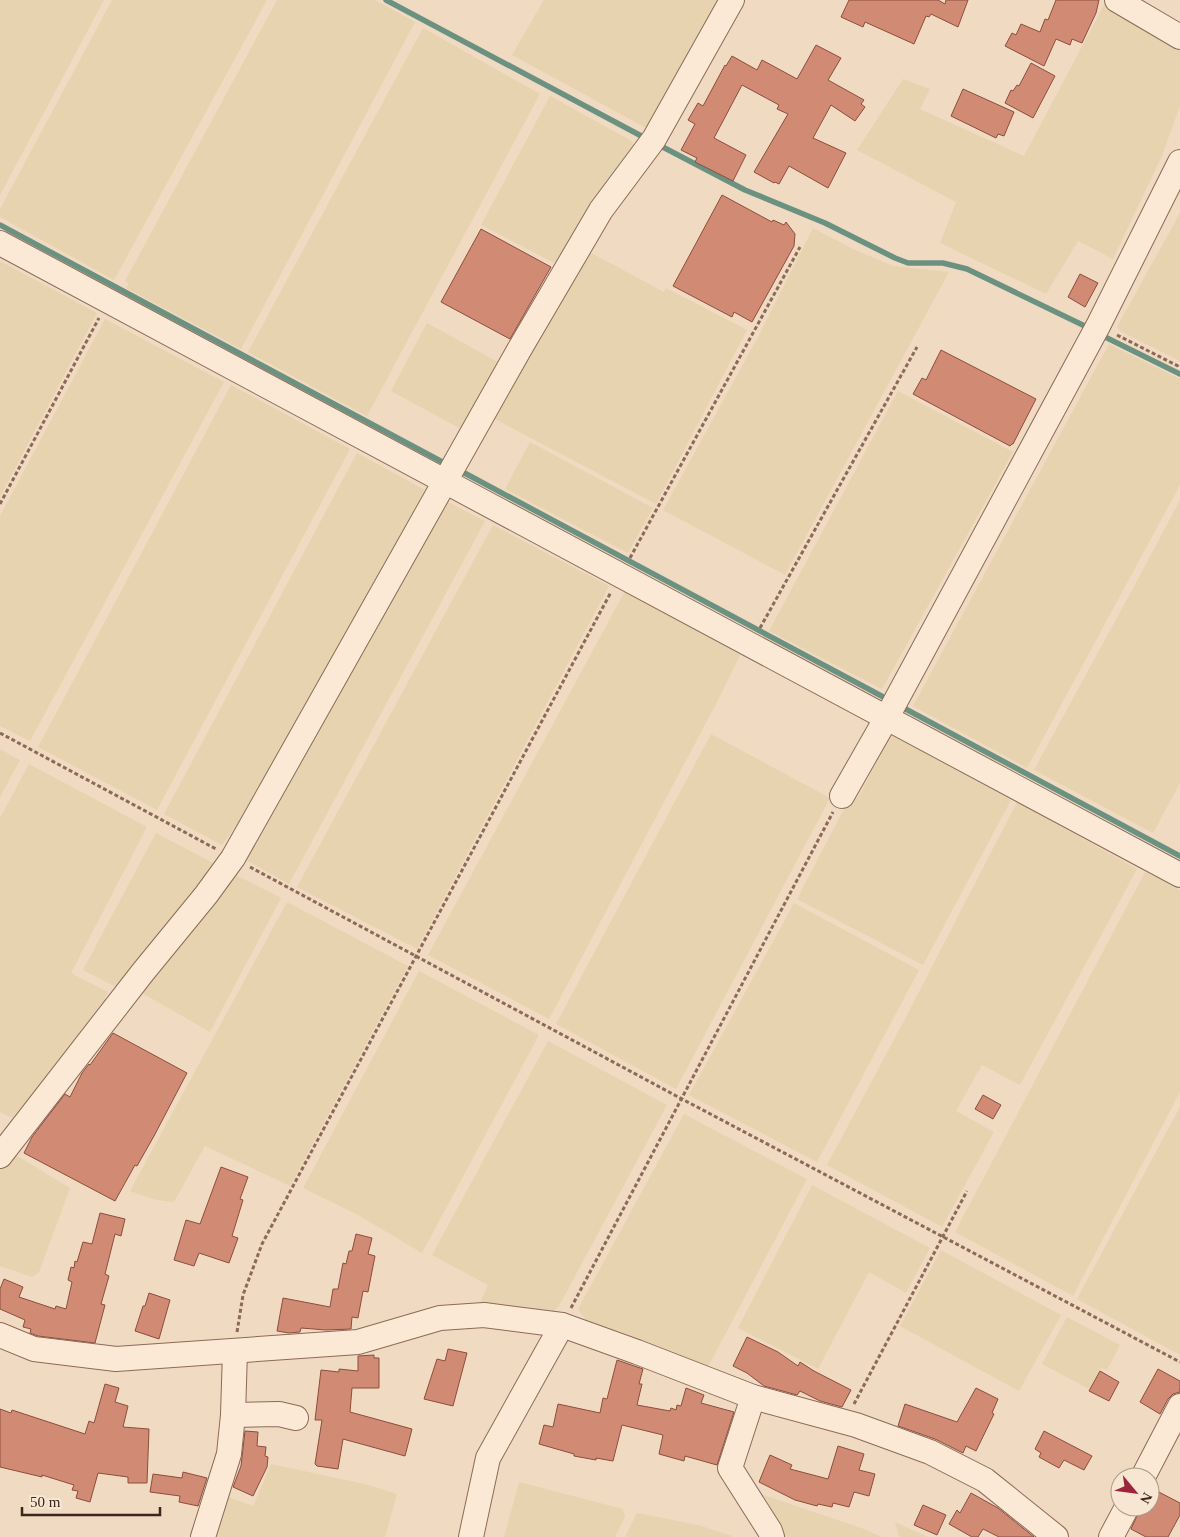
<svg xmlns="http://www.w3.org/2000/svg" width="1180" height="1537" viewBox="0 0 1180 1537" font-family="'Times New Roman',serif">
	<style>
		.farmland { fill: #e7d3af }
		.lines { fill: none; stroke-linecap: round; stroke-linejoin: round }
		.stream { stroke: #6b9281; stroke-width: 5.5 }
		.building { fill: #d18b75; stroke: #8c4d3c }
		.minor-casing { stroke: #8c6a58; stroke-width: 26 }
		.path { stroke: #8c6a58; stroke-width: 3; stroke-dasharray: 4 2.5; stroke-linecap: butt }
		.minor { stroke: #fbe9d6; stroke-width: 24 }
	</style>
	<rect width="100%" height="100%" fill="#f1dac2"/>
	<g class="farmland">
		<path d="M 0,0 L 104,0 L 0,195 Z"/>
		<path d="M 112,0 L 267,0 L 114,280 L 0,217 L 0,209 Z"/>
		<path d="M 277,0 L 375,0 L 415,22 L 241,349 L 126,288 L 129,284 L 125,281 Z"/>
		<path d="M 544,0 L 722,0 L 651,127 L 646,128 L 512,55 Z"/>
		<path d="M 1106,1 L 1180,44 L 1180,106 L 1161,158 L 1113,259 L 1078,241 L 1046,294 L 940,243 L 956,202 L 857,150 L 903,79 L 930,89 L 920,109 L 1024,156 Z"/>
		<path d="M 423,28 L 540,94 L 367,416 L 248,352 Z"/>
		<path d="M 550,96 L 630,140 L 635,145 L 606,182 L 605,188 L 554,263 L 481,225 Z"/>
		<path d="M 1180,213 L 1180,361 L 1120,331 L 1117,327 Z"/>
		<path d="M 813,228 L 851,248 L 893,266 L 949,272 L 785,575 L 663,510 L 758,337 Z"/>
		<path d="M 584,249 L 664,292 L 666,288 L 747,330 L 656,504 L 487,415 Z"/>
		<path d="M 0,261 L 97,313 L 0,497 Z"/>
		<path d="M 105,319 L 224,382 L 30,741 L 0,726 L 0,516 Z"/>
		<path d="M 427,323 L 498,362 L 461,429 L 391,391 Z"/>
		<path d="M 1109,344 L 1180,379 L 1180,485 L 1027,768 L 913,706 Z"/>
		<path d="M 231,385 L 350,449 L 157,810 L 38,747 Z"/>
		<path d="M 898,391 L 1013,452 L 882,689 L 769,631 Z"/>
		<path d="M 530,442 L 653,508 L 628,553 L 505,489 Z"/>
		<path d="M 357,453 L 425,490 L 278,754 L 238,823 L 222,845 L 164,814 Z"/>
		<path d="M 1180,500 L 1180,783 L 1153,833 L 1034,770 L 1137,581 Z"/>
		<path d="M 448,502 L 485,521 L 289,884 L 244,859 Z"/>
		<path d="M 493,525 L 609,586 L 417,949 L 297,887 Z"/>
		<path d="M 625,591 L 740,655 L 717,702 L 549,1019 L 428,955 Z"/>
		<path d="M 711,734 L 830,798 L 676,1089 L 556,1024 Z"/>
		<path d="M 891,735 L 1011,800 L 923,965 L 797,899 L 846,805 L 859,796 Z"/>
		<path d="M 0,749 L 20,760 L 0,797 Z"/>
		<path d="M 29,764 L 147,827 L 71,973 L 108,992 L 105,998 L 110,1001 L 12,1118 L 0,1112 L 0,818 Z"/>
		<path d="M 1017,802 L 1137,869 L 1020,1085 L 982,1065 L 956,1111 L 994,1132 L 942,1227 L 827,1165 L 906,1017 Z"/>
		<path d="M 156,833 L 213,863 L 177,917 L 120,989 L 83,970 Z"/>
		<path d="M 1145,872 L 1180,890 L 1180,1092 L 1073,1296 L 955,1232 Z"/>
		<path d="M 232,873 L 281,898 L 210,1032 L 142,993 L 199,923 Z"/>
		<path d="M 287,902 L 408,966 L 290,1186 L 205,1146 L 174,1202 L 156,1200 L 130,1191 Z"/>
		<path d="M 794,903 L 919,970 L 817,1162 L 689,1095 Z"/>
		<path d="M 419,971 L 539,1035 L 422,1253 L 358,1215 L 303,1188 Z"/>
		<path d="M 548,1041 L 667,1105 L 559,1306 L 549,1316 L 478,1307 L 488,1285 L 432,1255 Z"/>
		<path d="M 1180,1107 L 1180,1355 L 1077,1299 Z"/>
		<path d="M 684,1114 L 807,1179 L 708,1367 L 704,1368 L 620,1331 L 590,1326 L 578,1309 Z"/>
		<path d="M 12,1153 L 70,1188 L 39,1272 L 32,1277 L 0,1266 L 0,1169 Z"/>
		<path d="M 812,1185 L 930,1248 L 906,1293 L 869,1272 L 818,1369 L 738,1328 Z"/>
		<path d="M 941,1250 L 1061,1315 L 1019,1391 L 900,1326 Z"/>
		<path d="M 1067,1317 L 1120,1345 L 1107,1370 L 1101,1368 L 1089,1389 L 1042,1364 Z"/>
		<path d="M 271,1464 L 369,1485 L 397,1494 L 385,1537 L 211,1537 L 226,1496 L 253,1506 Z"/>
		<path d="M 519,1482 L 623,1509 L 625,1517 L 615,1537 L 504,1537 Z"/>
		<path d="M 749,1490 L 864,1529 L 882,1537 L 782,1537 Z"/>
		<path d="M 637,1513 L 698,1525 L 732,1536 L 731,1537 L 625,1537 Z"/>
		<path d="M 895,1522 L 928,1537 L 899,1537 Z"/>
	</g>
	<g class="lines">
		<g class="stream">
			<path d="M 386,0 L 647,139"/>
			<path d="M 657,144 L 745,190 L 825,223 L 895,258 L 908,263 L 943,263 L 967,269 L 1091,329"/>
			<path d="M 0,225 L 448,465"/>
			<path d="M 1099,334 L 1180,374"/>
			<path d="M 459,470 L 889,700"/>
			<path d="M 900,706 L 1180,856"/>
		</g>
	</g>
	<g class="building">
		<path d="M 849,0 L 938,0 L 945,4 L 946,0 L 968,0 L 958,27 L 931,14 L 929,17 L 926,16 L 914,44 L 865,22 L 863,27 L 841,17 Z"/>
		<path d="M 1056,0 L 1099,0 L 1096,13 L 1082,43 L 1072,39 L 1070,45 L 1056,39 L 1044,66 L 1005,46 L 1012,33 L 1016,35 L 1021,24 L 1040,32 L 1045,19 L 1048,20 Z"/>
		<path d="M 816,45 L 841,58 L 828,80 L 864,100 L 861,104 L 865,107 L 855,121 L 831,105 L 813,138 L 846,153 L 828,188 L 789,166 L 779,184 L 775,182 L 774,183 L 754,172 L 788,114 L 777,109 L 779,105 L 742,85 L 714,138 L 746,155 L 733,181 L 695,162 L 697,158 L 681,150 L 695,124 L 688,120 L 698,103 L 703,106 L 725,65 L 726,66 L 732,56 L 757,70 L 762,60 L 797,79 Z"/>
		<path d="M 1031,63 L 1055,76 L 1033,118 L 1005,103 L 1011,90 L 1013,91 L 1017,85 L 1019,86 Z"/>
		<path d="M 963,89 L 1014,112 L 1004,136 L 998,134 L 996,138 L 951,116 Z"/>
		<path d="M 722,195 L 772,222 L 773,220 L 784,225 L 786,222 L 795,234 L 794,246 L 752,322 L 734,312 L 732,317 L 673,286 Z"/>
		<path d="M 481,229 L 551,267 L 510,339 L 441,302 Z"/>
		<path d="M 1080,274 L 1098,283 L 1085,307 L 1068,297 Z"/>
		<path d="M 941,350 L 1036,399 L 1013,444 L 1012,444 L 1010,446 L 913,394 L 922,378 L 926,380 Z"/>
		<path d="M 113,1033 L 187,1073 L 154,1136 L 137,1166 L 135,1165 L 115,1201 L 24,1153 L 32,1137 L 65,1094 L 70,1097 L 82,1073 L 89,1064 L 90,1065 Z"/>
		<path d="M 983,1095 L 1001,1105 L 993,1119 L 975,1109 Z"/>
		<path d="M 221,1167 L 248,1177 L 240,1199 L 243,1200 L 232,1236 L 238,1238 L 229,1263 L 199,1253 L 194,1266 L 174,1260 L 186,1220 L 200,1224 Z"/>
		<path d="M 100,1213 L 125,1219 L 121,1236 L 115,1234 L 105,1274 L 109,1276 L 101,1304 L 105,1305 L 95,1343 L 38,1336 L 30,1333 L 31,1329 L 23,1327 L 25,1320 L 0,1309 L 0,1289 L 4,1279 L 23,1287 L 19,1297 L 55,1309 L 56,1306 L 66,1309 L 72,1282 L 68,1280 L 71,1267 L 74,1268 L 75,1261 L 77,1262 L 83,1242 L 92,1244 Z"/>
		<path d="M 356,1234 L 372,1238 L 368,1254 L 375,1256 L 368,1292 L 363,1291 L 358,1318 L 352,1317 L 351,1329 L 326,1330 L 301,1328 L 300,1332 L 289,1333 L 277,1331 L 283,1298 L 330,1307 L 333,1289 L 338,1289 L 343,1263 L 346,1264 L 349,1251 L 352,1251 Z"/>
		<path d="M 149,1293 L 170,1300 L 159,1339 L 135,1331 L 143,1306 L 145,1306 Z"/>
		<path d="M 747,1337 L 778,1352 L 798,1366 L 800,1362 L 814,1371 L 851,1390 L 842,1407 L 820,1401 L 800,1391 L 797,1395 L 764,1386 L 747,1373 L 733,1366 Z"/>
		<path d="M 448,1349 L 467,1353 L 453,1406 L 424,1399 L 437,1359 L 445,1361 Z"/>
		<path d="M 374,1355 L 374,1358 L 379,1358 L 379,1388 L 352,1388 L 350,1412 L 412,1429 L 405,1456 L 343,1439 L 338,1469 L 317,1466 L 315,1464 L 322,1420 L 315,1420 L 321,1370 L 339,1372 L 339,1369 L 358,1371 L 358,1356 Z"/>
		<path d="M 617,1360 L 643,1369 L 639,1384 L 642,1384 L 637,1405 L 670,1411 L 671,1408 L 676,1410 L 677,1405 L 681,1406 L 686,1388 L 704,1395 L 701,1403 L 734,1412 L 717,1465 L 685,1456 L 684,1461 L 659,1454 L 663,1435 L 622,1425 L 613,1461 L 596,1458 L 596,1460 L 574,1456 L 574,1454 L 539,1444 L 544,1425 L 553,1427 L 558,1404 L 600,1413 L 603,1398 L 607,1399 Z"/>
		<path d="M 1158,1369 L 1180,1381 L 1180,1392 L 1173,1394 L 1168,1399 L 1160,1414 L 1140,1402 Z"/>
		<path d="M 1100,1371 L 1119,1382 L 1109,1401 L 1089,1391 Z"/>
		<path d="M 105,1384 L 119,1388 L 115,1402 L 128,1406 L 123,1427 L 149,1429 L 147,1483 L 128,1483 L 128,1477 L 98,1473 L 90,1502 L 76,1498 L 78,1491 L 72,1490 L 74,1485 L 42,1475 L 42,1477 L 0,1467 L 0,1409 L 11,1413 L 12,1410 L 85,1434 L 89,1421 L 94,1423 Z"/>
		<path d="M 976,1388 L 998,1399 L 992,1413 L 994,1414 L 976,1451 L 966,1446 L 963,1453 L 935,1439 L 898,1426 L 905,1404 L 957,1422 Z"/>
		<path d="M 245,1431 L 258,1432 L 257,1446 L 266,1447 L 265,1456 L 268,1457 L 267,1467 L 253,1496 L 233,1487 L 241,1466 Z"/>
		<path d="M 1044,1431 L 1092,1456 L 1084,1470 L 1064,1460 L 1059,1468 L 1039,1457 L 1041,1453 L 1035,1449 Z"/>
		<path d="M 838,1446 L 864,1454 L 859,1470 L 875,1474 L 869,1496 L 854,1492 L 849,1507 L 833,1503 L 832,1507 L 818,1504 L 817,1506 L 795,1500 L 759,1482 L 770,1455 L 792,1465 L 790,1469 L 828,1479 Z"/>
		<path d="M 183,1472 L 207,1478 L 198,1506 L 179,1502 L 180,1496 L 150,1492 L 153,1474 L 182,1478 Z"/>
		<path d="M 1155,1490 L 1180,1503 L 1180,1515 L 1168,1537 L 1146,1537 L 1131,1529 L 1141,1507 L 1150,1507 L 1150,1500 Z"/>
		<path d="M 971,1493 L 998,1508 L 1034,1537 L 999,1537 L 983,1529 L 978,1537 L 972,1537 L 949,1524 L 957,1510 L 960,1513 Z"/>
		<path d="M 923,1505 L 946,1515 L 937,1535 L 914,1525 Z"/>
	</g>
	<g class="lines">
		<g class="minor-casing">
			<g id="minor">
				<path d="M 1117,0 L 1180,37"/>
				<path d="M 0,243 L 1180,875"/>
				<path d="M 842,796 L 887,717 L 1098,326 L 1180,162"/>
				<path d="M 0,1156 L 143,972 L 206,895 L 233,858 L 519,350 L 601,210 L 654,139 L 732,0"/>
				<path d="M 0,1335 L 34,1349 L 116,1359 L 358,1342 L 440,1318 L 484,1315 L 562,1325 L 637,1352 L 753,1397 L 856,1425 L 930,1452 L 985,1480 L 1056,1537"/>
				<path d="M 753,1397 L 730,1468 L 770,1531 L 772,1537"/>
				<path d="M 233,1415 L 279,1414 L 296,1418"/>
				<path d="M 1143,1477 L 1180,1406"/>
				<path d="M 203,1537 L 229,1454 L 233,1415 L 235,1351"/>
				<path d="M 471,1537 L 488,1458 L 562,1325"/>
				<path d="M 1111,1537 L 1127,1507"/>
			</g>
		</g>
		<g class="path">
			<path d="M 1117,335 L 1180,367"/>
			<path d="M 0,504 L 99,318"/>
			<path d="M 630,558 L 800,247"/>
			<path d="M 760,628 L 917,347"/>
			<path d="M 0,733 L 216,849"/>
			<path d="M 250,867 L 682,1099 L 1180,1362"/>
			<path d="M 571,1308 L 833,812"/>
			<path d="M 237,1332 L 243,1295 L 262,1244 L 611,592"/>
			<path d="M 854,1404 L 967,1191"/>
		</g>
		<use href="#minor" class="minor"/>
	</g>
	<g transform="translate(1135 1492) rotate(119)"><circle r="24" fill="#f7e6d2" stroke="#ab998a"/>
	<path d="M0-4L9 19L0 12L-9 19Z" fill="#9e243c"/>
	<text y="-8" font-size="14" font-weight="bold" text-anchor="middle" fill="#3a261d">N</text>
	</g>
	<path d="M22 1507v8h138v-8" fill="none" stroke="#3a261d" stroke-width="2.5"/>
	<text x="30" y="1507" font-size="15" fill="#3a261d" stroke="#f7e6d2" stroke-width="4" paint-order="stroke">50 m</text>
</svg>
